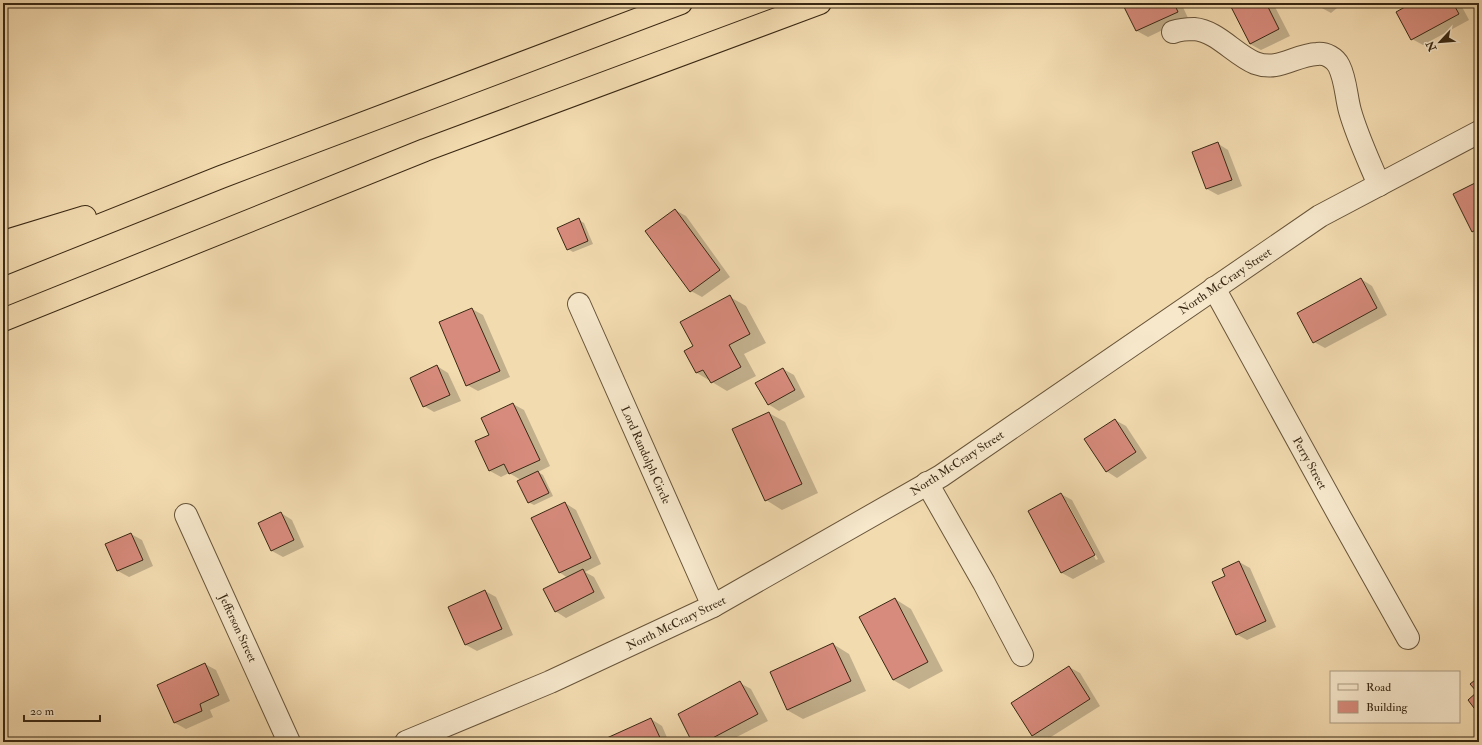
<svg xmlns="http://www.w3.org/2000/svg" width="1482" height="745" viewBox="0 0 1482 745" font-family="'IM FELL Double Pica',serif">
	<style>
		.shadow { fill: #0003; fill-rule: evenodd }
		.building { fill: #d78b7c; stroke: #392813 }
		.lines { fill: none; stroke-linecap: round; stroke-linejoin: round }
		.minor-casing { stroke: #68553a; stroke-width: 24 }
		.highway-casing { stroke: #392813; stroke-width: 24 }
		.minor { stroke: #f7e8cc; stroke-width: 22 }
		.highway { stroke: #f3dbb0; stroke-width: 22 }
		.labels { text-anchor: middle; stroke-width: 3; stroke-linejoin: round; paint-order: stroke }
		.street-label { font-size: 12px; fill: #392813; stroke: #f7e8cc }
	</style>
	<rect width="100%" height="100%" fill="#f3dbb0"/>
	<filter id="stains"><feTurbulence type="fractalNoise" baseFrequency=".005" numOctaves="4"/><feColorMatrix values="0 0 0 0 .2 0 0 0 0 .09 0 0 0 0 .02 0 0 0 .5 -.17"/></filter>
	<radialGradient id="worn" r=".72"><stop offset=".6" stop-color="#630" stop-opacity="0"/><stop offset="1" stop-color="#630" stop-opacity=".3"/></radialGradient>
	<g class="shadow">
		<path d="M 1135,3 L 1181,3 L 1188,18 L 1148,37 L 1137,31 Z"/>
		<path d="M 1230,3 L 1273,3 L 1290,36 L 1261,50 L 1250,44 Z"/>
		<path d="M 1317,3 L 1343,3 L 1331,13 L 1320,7 Z"/>
		<path d="M 1414,3 L 1460,3 L 1469,20 L 1423,45 L 1412,39 Z"/>
		<path d="M 1217,143 L 1228,150 L 1242,186 L 1218,195 L 1207,189 L 1194,152 Z"/>
		<path d="M 1479,182 L 1479,235 L 1472,231 Z"/>
		<path d="M 675,210 L 686,216 L 730,277 L 702,297 L 691,291 Z"/>
		<path d="M 579,220 L 584,223 L 593,244 L 573,252 L 568,249 Z"/>
		<path d="M 1361,279 L 1372,286 L 1387,315 L 1325,348 L 1314,342 Z"/>
		<path d="M 730,297 L 746,306 L 766,343 L 744,354 L 756,376 L 727,391 L 697,373 L 686,351 L 694,347 Z"/>
		<path d="M 472,309 L 483,315 L 510,377 L 478,391 L 467,385 Z"/>
		<path d="M 437,366 L 448,373 L 461,401 L 434,412 L 424,406 Z"/>
		<path d="M 783,369 L 794,375 L 805,397 L 779,411 L 768,404 Z"/>
		<path d="M 513,404 L 524,410 L 550,466 L 538,472 L 543,475 L 553,496 L 534,505 L 528,502 L 521,480 L 509,473 L 501,477 L 490,471 L 491,435 Z"/>
		<path d="M 769,413 L 785,422 L 818,493 L 782,510 L 766,500 Z"/>
		<path d="M 1115,420 L 1126,426 L 1147,458 L 1117,478 L 1106,471 Z"/>
		<path d="M 1061,494 L 1072,500 L 1105,562 L 1073,579 L 1062,573 L 1029,512 ZM 1065,502 L 1067,502 L 1098,559 L 1096,560 Z"/>
		<path d="M 565,503 L 576,510 L 601,564 L 585,572 L 594,577 L 605,598 L 566,618 L 555,611 L 568,578 L 559,572 Z"/>
		<path d="M 281,513 L 292,520 L 304,547 L 283,557 L 272,551 L 259,524 Z"/>
		<path d="M 131,534 L 142,540 L 153,566 L 129,577 L 118,571 Z"/>
		<path d="M 1239,562 L 1250,568 L 1276,627 L 1247,640 L 1236,634 L 1226,577 Z"/>
		<path d="M 485,591 L 496,597 L 513,635 L 477,651 L 466,645 Z"/>
		<path d="M 895,599 L 911,609 L 943,671 L 909,689 L 893,680 Z"/>
		<path d="M 833,644 L 849,654 L 866,691 L 803,719 L 787,710 Z"/>
		<path d="M 205,664 L 216,670 L 230,701 L 210,710 L 213,717 L 186,729 L 175,723 Z"/>
		<path d="M 1069,667 L 1080,673 L 1100,706 L 1043,742 L 1032,735 Z"/>
		<path d="M 740,683 L 751,689 L 768,721 L 727,742 L 693,742 Z"/>
		<path d="M 651,719 L 662,726 L 669,742 L 601,742 Z"/>
	</g>
	<g class="building">
		<path d="M 1132,3 L 1174,3 L 1178,12 L 1136,31 L 1124,7 Z"/>
		<path d="M 1229,3 L 1266,3 L 1279,29 L 1250,44 Z"/>
		<path d="M 1412,3 L 1453,3 L 1459,14 L 1411,40 L 1396,12 Z"/>
		<path d="M 1218,142 L 1232,180 L 1206,189 L 1192,152 Z"/>
		<path d="M 1479,181 L 1479,228 L 1472,232 L 1453,194 Z"/>
		<path d="M 675,209 L 720,270 L 690,292 L 645,231 Z"/>
		<path d="M 579,218 L 588,241 L 567,250 L 557,228 Z"/>
		<path d="M 1361,278 L 1377,308 L 1313,343 L 1297,313 Z"/>
		<path d="M 730,295 L 750,334 L 729,345 L 741,367 L 711,383 L 703,370 L 696,373 L 684,351 L 693,346 L 680,322 Z"/>
		<path d="M 472,308 L 500,371 L 466,386 L 439,322 Z"/>
		<path d="M 437,365 L 450,395 L 423,407 L 410,378 Z"/>
		<path d="M 783,368 L 795,390 L 768,405 L 755,383 Z"/>
		<path d="M 513,403 L 540,460 L 509,474 L 504,464 L 489,471 L 475,441 L 489,435 L 481,418 Z"/>
		<path d="M 769,412 L 802,484 L 765,501 L 732,429 Z"/>
		<path d="M 1115,419 L 1136,452 L 1106,472 L 1084,439 Z"/>
		<path d="M 538,471 L 549,493 L 528,503 L 517,481 Z"/>
		<path d="M 1061,493 L 1095,555 L 1061,573 L 1028,511 Z"/>
		<path d="M 565,502 L 591,558 L 559,573 L 531,518 Z"/>
		<path d="M 281,512 L 294,540 L 271,551 L 258,523 Z"/>
		<path d="M 131,533 L 143,560 L 117,571 L 105,544 Z"/>
		<path d="M 1239,561 L 1266,621 L 1236,635 L 1212,582 L 1225,576 L 1222,569 Z"/>
		<path d="M 583,569 L 594,592 L 555,612 L 543,589 Z"/>
		<path d="M 485,590 L 502,629 L 465,645 L 448,607 Z"/>
		<path d="M 895,598 L 928,662 L 893,680 L 859,617 Z"/>
		<path d="M 833,643 L 851,681 L 787,710 L 770,672 Z"/>
		<path d="M 205,663 L 219,695 L 200,704 L 202,711 L 174,723 L 157,685 Z"/>
		<path d="M 1069,666 L 1090,699 L 1032,736 L 1011,703 Z"/>
		<path d="M 1479,677 L 1479,710 L 1477,712 L 1468,700 L 1477,692 L 1470,684 Z"/>
		<path d="M 740,681 L 758,714 L 705,742 L 692,742 L 678,714 Z"/>
		<path d="M 651,718 L 662,742 L 598,742 Z"/>
	</g>
	<g class="lines">
		<g class="minor-casing">
			<g id="minor">
				<path d="M 1173,32 C 1179,30 1187,29 1194,29 C 1217,31 1234,54 1255,63 C 1279,72 1294,55 1317,54 C 1326,53 1335,58 1339,66 C 1346,80 1346,97 1350,111 C 1357,136 1369,161 1379,185"/>
				<path d="M 1214,288 L 1340,517 L 1408,638"/>
				<path d="M 579,304 L 713,606"/>
				<path d="M 927,483 L 984,583 L 1022,655"/>
				<path d="M 186,515 L 289,742"/>
				<path d="M 406,742 L 550,682 L 713,606 L 941,476 L 1320,216 L 1479,132"/>
			</g>
		</g>
		<g class="highway-casing">
			<g id="highway">
				<path d="M 3,242 L 85,217"/>
				<path d="M 3,264 L 221,177 L 681,3"/>
				<path d="M 3,320 L 425,150 L 820,3"/>
			</g>
		</g>
		<use href="#minor" class="minor"/>
		<use href="#highway" class="highway"/>
	</g>
	<g class="labels">
		<g class="street-label">
			<text transform="translate(1225 281) rotate(-34)" y="4">North McCrary Street</text>
			<text transform="translate(646 455) rotate(66)" y="4">Lord Randolph Circle</text>
			<text transform="translate(957 463) rotate(-33)" y="4">North McCrary Street</text>
			<text transform="translate(1310 463) rotate(61)" y="4">Perry Street</text>
			<text transform="translate(676 623) rotate(-26)" y="4">North McCrary Street</text>
			<text transform="translate(238 628) rotate(65)" y="4">Jefferson Street</text>
		</g>
	</g>
	<rect width="1482" height="745" fill="none" stroke="#f3dbb0" stroke-width="16"/>
	<rect x="4" y="4" width="1474" height="737" fill="none" stroke="#392813" stroke-width="2"/>
	<rect x="8" y="8" width="1466" height="729" fill="none" stroke="#392813"/>
	<rect x="1330" y="671" width="130" height="52" fill="#f7e8cc" stroke="#ab9b82"/>
	<rect x="1338" y="684" width="20" height="6" fill="#f7e8cc" stroke="#ab9b82"/>
	<text x="1366" y="691" font-size="12" fill="#392813">Road</text>
	<rect x="1338" y="701" width="20" height="12" fill="#d78b7c" stroke="#ab9b82"/>
	<text x="1366" y="711" font-size="12" fill="#392813">Building</text>
	<g transform="translate(1440 42) rotate(244)" stroke="#f7e8cc" stroke-width="3" paint-order="stroke">
	<path d="M0-3L7 15L0 10L-7 15Z" fill="#392813"/>
	<text y="-6" font-size="11" font-weight="bold" text-anchor="middle" fill="#392813">N</text>
	</g>
	<path d="M24 715v6h76v-6" fill="none" stroke="#392813" stroke-width="2"/>
	<text x="30" y="715" font-size="12" fill="#392813" stroke="#f7e8cc" stroke-width="3" paint-order="stroke">20 m</text>
	<rect width="100%" height="100%" filter="url(#stains)"/>
	<rect width="100%" height="100%" fill="url(#worn)"/>
</svg>
